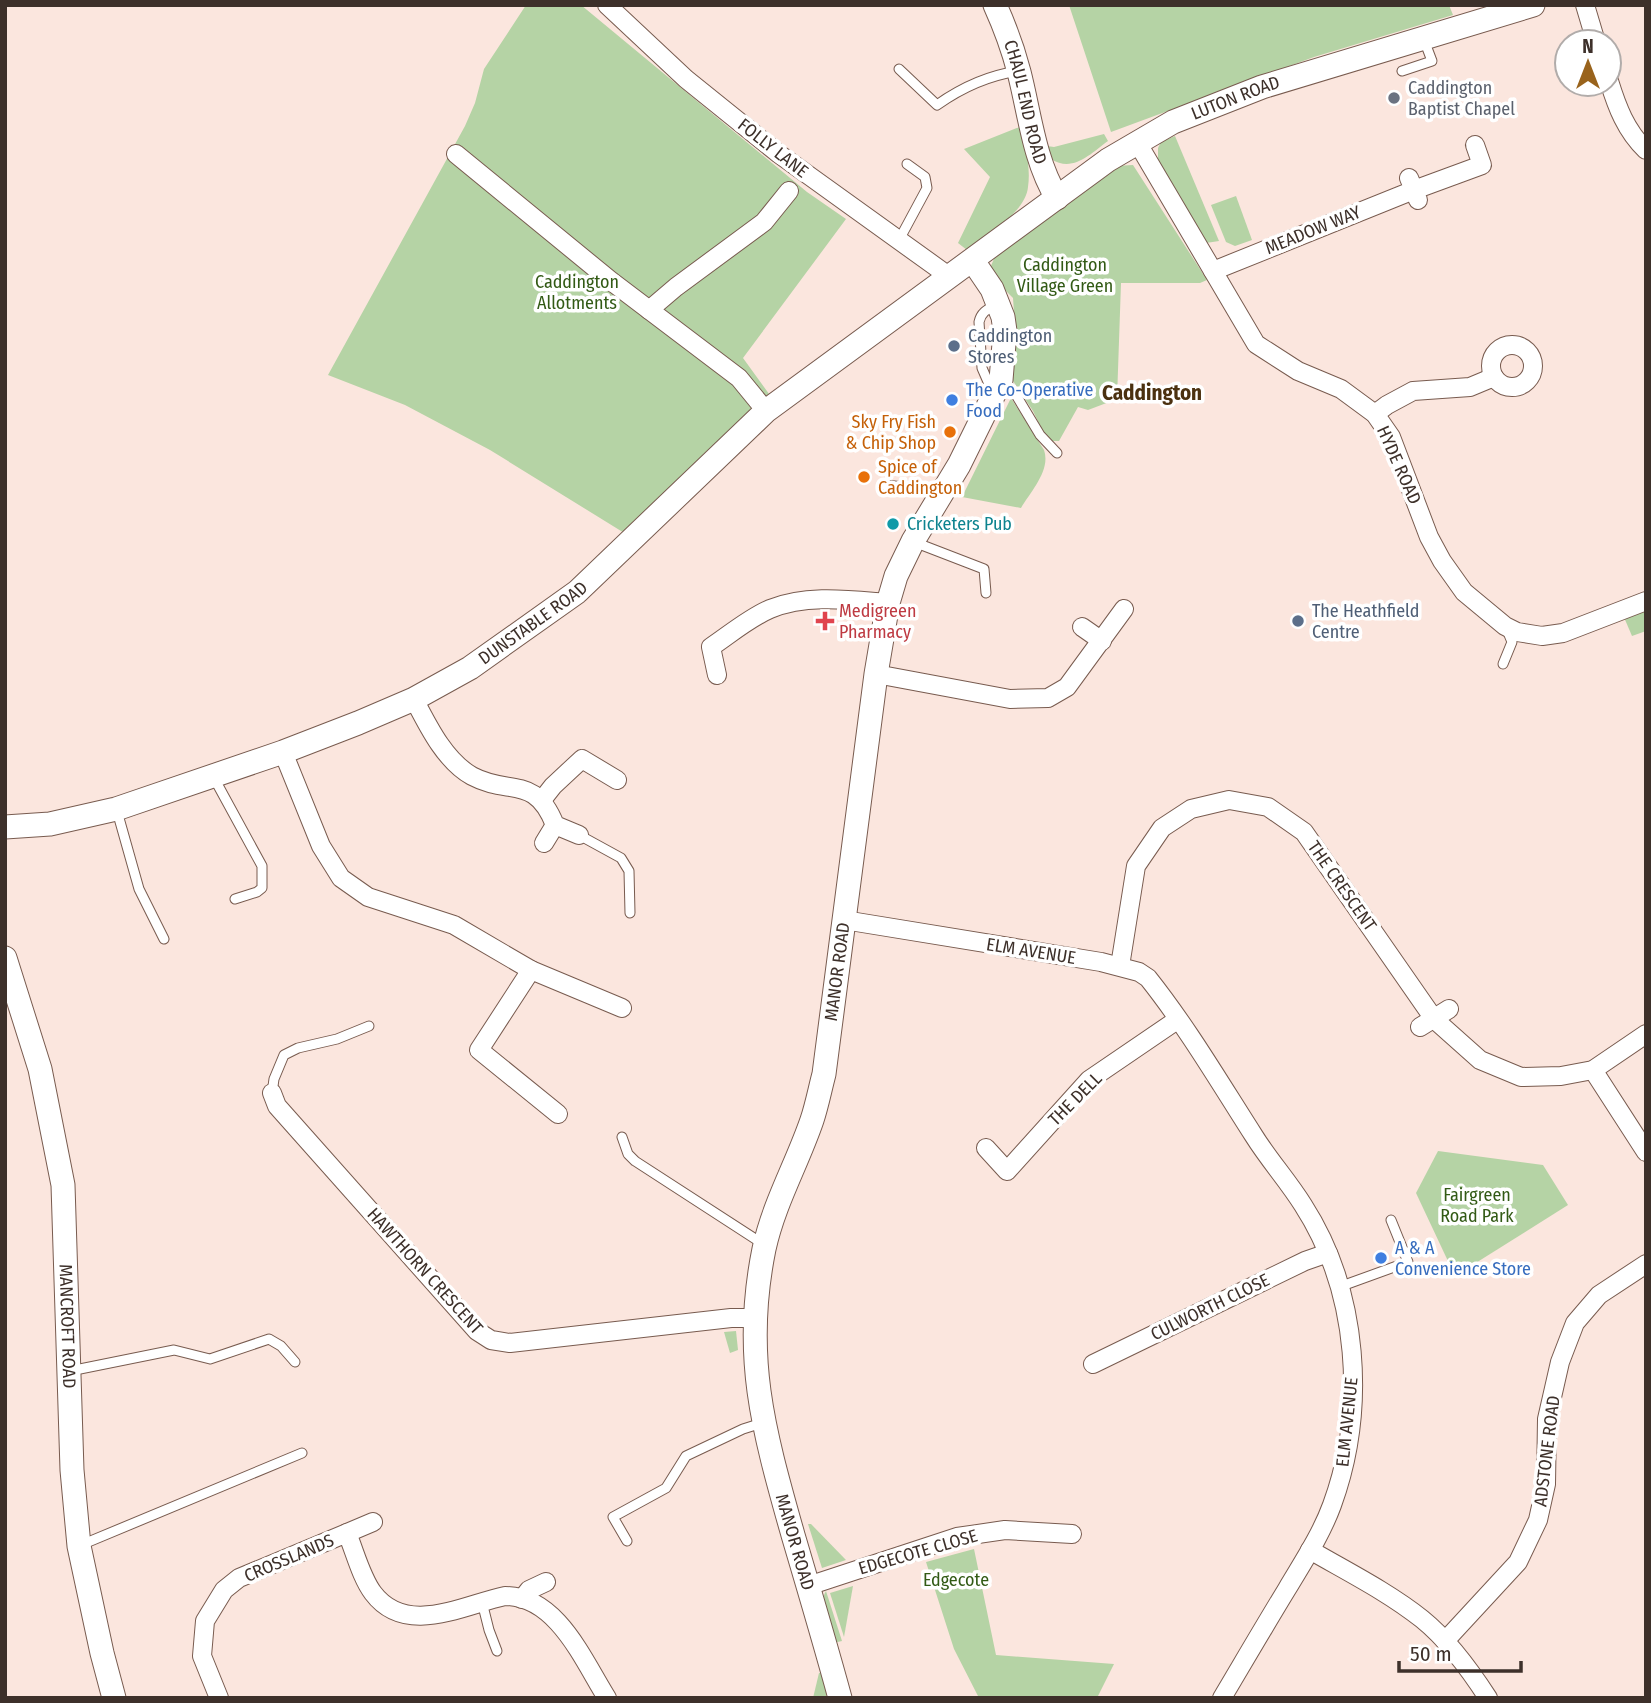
<svg xmlns="http://www.w3.org/2000/svg" width="1651" height="1703" viewBox="0 0 1651 1703" font-family="'Fira Sans Condensed',sans-serif">
	<style>
		.green { fill: #b5d3a5 }
		.lines { fill: none; stroke-linecap: round; stroke-linejoin: round }
		.service-casing { stroke: #785b4f; stroke-width: 11 }
		.minor-casing { stroke: #785b4f; stroke-width: 20 }
		.tertiary-casing { stroke: #785b4f; stroke-width: 25 }
		.service { stroke: #fff; stroke-width: 9 }
		.minor { stroke: #fff; stroke-width: 18 }
		.tertiary { stroke: #fff; stroke-width: 23 }
		.worship-dot { fill: #6b7280; stroke: #fff; stroke-width: 2.5 }
		.service-dot { fill: #5c6f8a; stroke: #fff; stroke-width: 2.5 }
		.shop-dot { fill: #3f7fe0; stroke: #fff; stroke-width: 2.5 }
		.food-dot { fill: #e8710a; stroke: #fff; stroke-width: 2.5 }
		.culture-dot { fill: #0f9aa8; stroke: #fff; stroke-width: 2.5 }
		.health-dot { fill: #e0444e; stroke: #fff; stroke-width: 2.5 }
		.labels { text-anchor: middle; stroke-width: 7; stroke-linejoin: round; paint-order: stroke }
		.worship-label { font-size: 18px; fill: #5b616d; stroke: #fff; text-anchor: start }
		.street-label { font-size: 18px; fill: #3d302a; stroke: #fff }
		.park-label { font-size: 18px; fill: #325a15; stroke: #fff }
		.service-label { font-size: 18px; fill: #4e5e75; stroke: #fff; text-anchor: start }
		.shop-label { font-size: 18px; fill: #366cbe; stroke: #fff; text-anchor: start }
		.food-label { font-size: 18px; fill: #c56008; stroke: #fff; text-anchor: end }
		.culture-label { font-size: 18px; fill: #0d838f; stroke: #fff; text-anchor: start }
		.health-label { font-size: 18px; fill: #be3a42; stroke: #fff; text-anchor: start }
		.quarter-label { font-size: 21px; font-weight: bold; fill: #4b3110; stroke: #fff }
	</style>
	<rect width="100%" height="100%" fill="#fbe6de"/>
	<g class="green">
		<path d="M 526,5 L 581,5 L 807,192 L 846,219 L 743,358 L 772,398 L 634,539 L 490,450 L 405,405 L 328,375 L 465,126 L 475,103 L 484,69 Z"/>
		<path d="M 1069,5 L 1449,5 L 1453,15 L 1314,57 L 1111,132 Z"/>
		<path d="M 1022,126 C 1025,146 1031,167 1028,187 C 1026,212 986,236 967,250 L 958,243 L 990,177 L 964,149 Z"/>
		<path d="M 1104,134 L 1108,141 C 1090,154 1073,173 1051,159 L 1047,146 L 1054,147 Z"/>
		<path d="M 1175,136 L 1219,241 L 1206,243 L 1158,163 L 1158,148 L 1161,142 Z"/>
		<path d="M 1133,165 L 1207,280 L 1200,283 L 1121,283 L 1117,399 L 1088,410 L 1078,407 L 1059,441 L 1051,441 L 1044,434 L 1033,411 L 1007,372 L 1006,346 L 1016,341 L 1013,298 L 988,273 L 996,254 L 1114,166 Z"/>
		<path d="M 1236,196 L 1252,240 L 1235,246 L 1226,242 L 1211,205 Z"/>
		<path d="M 1011,398 L 1044,450 C 1051,470 1031,491 1021,508 L 962,497 Z"/>
		<path d="M 1646,606 L 1646,631 L 1632,636 L 1623,615 Z"/>
		<path d="M 1438,1151 L 1543,1165 L 1568,1205 L 1455,1276 L 1416,1193 Z"/>
		<path d="M 736,1331 L 738,1350 L 730,1353 L 724,1332 Z"/>
		<path d="M 808,1524 L 811,1524 L 846,1560 L 822,1568 Z"/>
		<path d="M 974,1549 L 996,1655 L 1114,1664 L 1097,1698 L 979,1698 L 954,1649 L 926,1562 Z"/>
		<path d="M 853,1586 L 844,1637 L 830,1593 Z"/>
		<path d="M 826,1591 L 842,1641 L 833,1643 C 829,1628 817,1605 826,1591 Z"/>
		<path d="M 819,1673 L 823,1673 L 827,1688 L 826,1698 L 813,1698 Z"/>
	</g>
	<g class="lines">
		<g class="service-casing">
			<g id="service">
				<path d="M 899,69 L 937,105 C 961,88 990,75 1019,71"/>
				<path d="M 1402,71 L 1432,61 L 1424,40"/>
				<path d="M 899,240 L 927,188 L 925,177 L 907,164"/>
				<path d="M 1002,381 L 1013,390 L 1040,435 L 1057,453"/>
				<path d="M 992,391 L 982,368 L 979,322 C 981,312 988,309 997,304"/>
				<path d="M 886,485 L 928,490 L 939,495"/>
				<path d="M 914,542 L 984,569 L 986,593"/>
				<path d="M 1503,664 L 1512,642 L 1507,630"/>
				<path d="M 214,778 L 262,866 L 262,888 L 257,892 L 235,899"/>
				<path d="M 117,811 L 139,889 L 164,939"/>
				<path d="M 579,835 L 621,858 L 629,871 L 630,913"/>
				<path d="M 272,1093 L 274,1079 L 284,1055 L 298,1048 L 337,1039 L 369,1026"/>
				<path d="M 622,1137 L 628,1154 L 635,1161 L 763,1244"/>
				<path d="M 1339,1287 L 1408,1262 L 1391,1220"/>
				<path d="M 70,1371 L 174,1350 L 210,1359 L 269,1339 L 281,1346 L 295,1362"/>
				<path d="M 627,1541 L 613,1517 L 666,1488 L 686,1456 L 743,1429 L 762,1423"/>
				<path d="M 81,1545 L 302,1453"/>
				<path d="M 482,1602 L 489,1630 L 497,1651"/>
			</g>
		</g>
		<g class="minor-casing">
			<g id="minor">
				<path d="M 607,5 L 686,79 L 779,154 L 950,277"/>
				<path d="M 1585,5 L 1596,42"/>
				<path d="M 1609,81 C 1617,107 1626,131 1646,150"/>
				<path d="M 1137,142 L 1256,344 L 1298,371 L 1341,389 L 1375,414 L 1391,437 L 1429,537 L 1442,561 L 1464,592 L 1505,626 L 1517,632 L 1542,636 L 1563,633 L 1646,601"/>
				<path d="M 456,154 L 611,281 L 739,378 L 766,411"/>
				<path d="M 1418,200 L 1414,190 L 1482,165 L 1475,145"/>
				<path d="M 1213,271 L 1414,190 L 1409,178"/>
				<path d="M 649,310 L 676,287 L 764,222 L 789,191"/>
				<circle cx="1512" cy="366" r="21"/>
				<path d="M 1375,414 L 1387,405 L 1413,391 L 1470,387 L 1494,377"/>
				<path d="M 1082,627 L 1102,641"/>
				<path d="M 876,674 L 1010,699 L 1048,698 L 1067,687 L 1124,609"/>
				<path d="M 717,675 L 711,647 C 729,635 749,618 770,609 C 807,594 850,600 888,603"/>
				<path d="M 414,699 C 428,726 445,761 472,776 C 509,796 535,774 555,825 L 579,835"/>
				<path d="M 283,752 L 321,846 L 341,878 L 368,897 L 454,925 L 531,970 L 622,1008"/>
				<path d="M 542,800 L 553,786 L 582,759 L 617,780"/>
				<path d="M 544,843 L 555,825"/>
				<path d="M 844,920 L 1101,962 L 1139,972 L 1148,978 C 1187,1027 1220,1083 1254,1136 C 1269,1160 1288,1181 1303,1205 C 1359,1292 1367,1409 1332,1505 C 1321,1535 1303,1562 1287,1589 C 1265,1625 1244,1661 1222,1698"/>
				<path d="M 1120,966 L 1136,866 L 1162,828 L 1191,809 L 1229,800 L 1268,807 L 1304,832 L 1434,1019 L 1480,1060 L 1521,1077 L 1561,1076 L 1593,1070 L 1646,1034"/>
				<path d="M 531,970 L 479,1050 L 558,1114"/>
				<path d="M 1420,1027 L 1449,1009"/>
				<path d="M 1593,1070 L 1646,1152"/>
				<path d="M 272,1093 L 277,1106 L 477,1331 L 491,1340 L 510,1343 L 731,1318 L 755,1318"/>
				<path d="M 986,1148 L 1007,1171 L 1089,1080 L 1177,1020"/>
				<path d="M 1093,1364 L 1305,1261 L 1328,1253"/>
				<path d="M 347,1533 L 373,1522"/>
				<path d="M 1310,1550 C 1348,1572 1388,1592 1422,1619 C 1448,1640 1470,1670 1488,1698"/>
				<path d="M 808,1586 L 957,1537 L 1005,1530 L 1072,1534"/>
				<path d="M 522,1599 L 529,1590 L 546,1582"/>
				<path d="M 1445,1641 L 1518,1562 L 1538,1520 L 1546,1484 L 1547,1419 L 1560,1362 L 1575,1323 L 1599,1295 L 1646,1264"/>
				<path d="M 219,1698 L 202,1656 L 205,1621 L 224,1590 L 239,1578 L 347,1533 C 355,1552 361,1577 373,1593 C 406,1637 463,1605 505,1596 C 557,1596 583,1660 607,1698"/>
			</g>
		</g>
		<g class="tertiary-casing">
			<g id="tertiary">
				<path id="s1" d="M 995,5 C 1005,27 1013,49 1019,72 C 1030,115 1034,160 1057,198"/>
				<path id="s2" d="M 5,827 L 50,824 L 116,809 L 283,752 L 358,723 L 414,699 L 470,668 L 577,592 L 766,411 L 1108,160 L 1173,122 L 1262,87 L 1533,5"/>
				<path id="s3" d="M 5,958 L 40,1069 L 63,1185 L 72,1470 L 79,1546 L 102,1653 L 114,1698"/>
				<path id="s4" d="M 840,1698 C 825,1643 809,1589 793,1535 C 764,1432 742,1357 764,1249 C 774,1203 797,1164 812,1120 C 817,1105 820,1089 824,1074 L 876,674 L 888,603 L 896,576 L 913,541 L 959,465 L 1001,380 L 1005,331 L 1003,317 L 992,289 L 973,261"/>
			</g>
		</g>
		<use href="#service" class="service"/>
		<use href="#minor" class="minor"/>
		<use href="#tertiary" class="tertiary"/>
	</g>
	<circle class="worship-dot" cx="1394" cy="98" r="7"/>
	<g class="service-dot">
		<circle cx="954" cy="346" r="7"/>
		<circle cx="1298" cy="621" r="7"/>
	</g>
	<g class="shop-dot">
		<circle cx="952" cy="400" r="7"/>
		<circle cx="1381" cy="1258" r="7"/>
	</g>
	<g class="food-dot">
		<circle cx="950" cy="432" r="7"/>
		<circle cx="864" cy="477" r="7"/>
	</g>
	<circle class="culture-dot" cx="893" cy="524" r="7"/>
	<path class="health-dot" d="M821.5 610.5h7v7h7v7h-7v7h-7v-7h-7v-7h7z"/>
	<g class="labels">
		<g class="worship-label">
			<text x="1408" y="94">Caddington<tspan x="1408" dy="21">Baptist Chapel</tspan></text>
		</g>
		<g class="street-label">
			<text dy="6" stroke="none"><textPath href="#s2" startOffset="1454">LUTON ROAD</textPath></text>
			<text dy="6" stroke="none"><textPath href="#s1" startOffset="102">CHAUL END ROAD</textPath></text>
			<text transform="translate(773 148) rotate(38)" y="6">FOLLY LANE</text>
			<text transform="translate(1313 230) rotate(-22)" y="6">MEADOW WAY</text>
			<text transform="translate(1399 465) rotate(66)" y="6">HYDE ROAD</text>
			<text dy="6" stroke="none"><textPath href="#s2" startOffset="572">DUNSTABLE ROAD</textPath></text>
			<text transform="translate(1342 886) rotate(55)" y="6">THE CRESCENT</text>
			<text transform="translate(1031 951) rotate(9)" y="6">ELM AVENUE</text>
			<text dy="6" stroke="none"><textPath href="#s4" startOffset="749">MANOR ROAD</textPath></text>
			<text transform="translate(1075 1099) rotate(-45)" y="6">THE DELL</text>
			<text transform="translate(425 1271) rotate(48)" y="6">HAWTHORN CRESCENT</text>
			<text transform="translate(1210 1307) rotate(-26)" y="6">CULWORTH CLOSE</text>
			<text dy="6" stroke="none"><textPath href="#s3" startOffset="376">MANCROFT ROAD</textPath></text>
			<text transform="translate(1347 1422) rotate(-84)" y="6">ELM AVENUE</text>
			<text transform="translate(1547 1451) rotate(-83)" y="6">ADSTONE ROAD</text>
			<text transform="translate(795 1542) rotate(74)" y="6">MANOR ROAD</text>
			<text transform="translate(918 1552) rotate(-16)" y="6">EDGECOTE CLOSE</text>
			<text transform="translate(289 1558) rotate(-23)" y="6">CROSSLANDS</text>
		</g>
		<g class="park-label">
			<text x="1065" y="271">Caddington<tspan x="1065" dy="21">Village Green</tspan></text>
			<text x="577" y="288">Caddington<tspan x="577" dy="21">Allotments</tspan></text>
			<text x="1477" y="1201">Fairgreen<tspan x="1477" dy="21">Road Park</tspan></text>
			<text x="956" y="1586">Edgecote</text>
		</g>
		<g class="service-label">
			<text x="968" y="342">Caddington<tspan x="968" dy="21">Stores</tspan></text>
			<text x="1312" y="617">The Heathfield<tspan x="1312" dy="21">Centre</tspan></text>
		</g>
		<g class="shop-label">
			<text x="966" y="396">The Co-Operative<tspan x="966" dy="21">Food</tspan></text>
			<text x="1395" y="1254">A &amp; A<tspan x="1395" dy="21">Convenience Store</tspan></text>
		</g>
		<g class="food-label">
			<text x="936" y="428">Sky Fry Fish<tspan x="936" dy="21">&amp; Chip Shop</tspan></text>
			<text x="878" y="473" text-anchor="start">Spice of<tspan x="878" dy="21">Caddington</tspan></text>
		</g>
		<g class="culture-label">
			<text x="907" y="530">Cricketers Pub</text>
		</g>
		<g class="health-label">
			<text x="839" y="617">Medigreen<tspan x="839" dy="21">Pharmacy</tspan></text>
		</g>
		<g class="quarter-label">
			<text x="1152" y="400">Caddington</text>
		</g>
	</g>
	<rect width="1651" height="1703" fill="none" stroke="#3d302a" stroke-width="14"/>
	<g transform="translate(1588 63)"><circle r="33" fill="#ffffff" stroke="#b1acaa" stroke-width="2"/>
	<path d="M0-5L12 26L0 18L-12 26Z" fill="#99631c"/>
	<text y="-10" font-size="19" font-weight="bold" text-anchor="middle" fill="#3d302a">N</text>
	</g>
	<path d="M1399 1661v10h122v-10" fill="none" stroke="#3d302a" stroke-width="3.5"/>
	<text x="1410" y="1661" font-size="21" fill="#3d302a" stroke="#ffffff" stroke-width="5" paint-order="stroke">50 m</text>
</svg>
